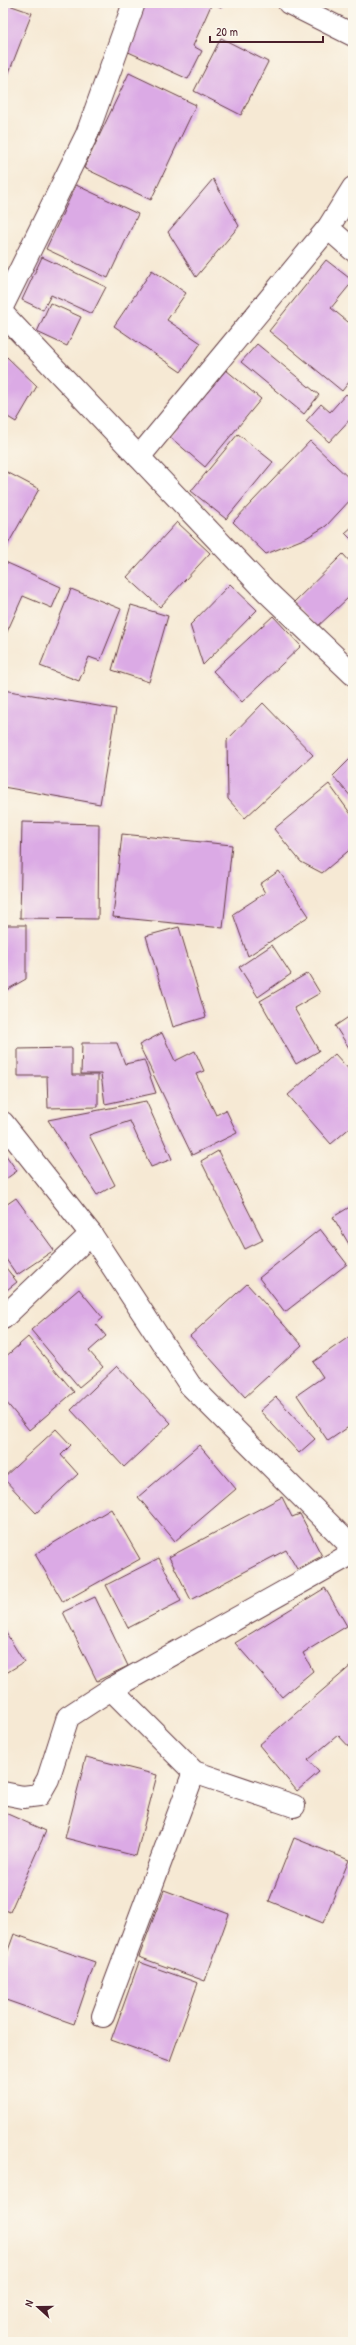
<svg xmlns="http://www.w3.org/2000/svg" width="356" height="2345" viewBox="0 0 356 2345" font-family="'Patrick Hand',sans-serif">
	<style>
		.building { fill: #dbaae5 }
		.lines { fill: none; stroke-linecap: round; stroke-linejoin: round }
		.lane-casing { stroke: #643d44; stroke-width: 24 }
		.street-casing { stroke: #643d44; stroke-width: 24 }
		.lane { stroke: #fff; stroke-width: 22 }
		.street { stroke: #fff; stroke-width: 22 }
	</style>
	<rect width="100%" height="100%" fill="#fbf7ec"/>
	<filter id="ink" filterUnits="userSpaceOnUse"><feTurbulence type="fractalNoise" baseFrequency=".025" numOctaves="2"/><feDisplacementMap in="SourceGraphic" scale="8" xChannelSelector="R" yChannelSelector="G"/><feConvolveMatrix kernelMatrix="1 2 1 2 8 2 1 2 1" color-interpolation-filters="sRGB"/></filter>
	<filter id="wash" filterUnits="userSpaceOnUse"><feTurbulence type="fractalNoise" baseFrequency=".012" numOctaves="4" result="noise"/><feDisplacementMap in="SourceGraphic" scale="16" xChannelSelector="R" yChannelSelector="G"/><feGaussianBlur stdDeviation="0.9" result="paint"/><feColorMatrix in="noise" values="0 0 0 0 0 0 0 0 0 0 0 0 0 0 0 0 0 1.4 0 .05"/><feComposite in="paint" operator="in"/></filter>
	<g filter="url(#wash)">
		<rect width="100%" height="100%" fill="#f6e9d4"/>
		<g id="blocks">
			<g class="building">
				<path d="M 3,3 L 32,13 L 3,88 Z"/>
				<path d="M 145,3 L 223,3 L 221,7 L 212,3 L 193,46 L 202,51 L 188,79 L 124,50 Z"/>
				<path d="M 221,38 L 268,62 L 241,115 L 194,91 Z"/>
				<path d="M 129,73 L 196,105 L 151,200 L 84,168 Z"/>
				<path d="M 213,179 L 239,226 L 196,277 L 168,232 Z"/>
				<path d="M 76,185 L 138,214 L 108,278 L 46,249 Z"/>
				<path d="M 42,257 L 106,287 L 92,314 L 51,295 L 43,310 L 22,300 Z"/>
				<path d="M 326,260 L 353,281 L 331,308 L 353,326 L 353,377 L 342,391 L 269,331 Z"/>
				<path d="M 152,270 L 186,293 L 167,320 L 201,343 L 181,372 L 114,326 Z"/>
				<path d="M 50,303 L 81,317 L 67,346 L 37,332 Z"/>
				<path d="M 257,344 L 319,395 L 304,414 L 241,362 Z"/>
				<path d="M 7,357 L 37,386 L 16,422 L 3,414 L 3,363 Z"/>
				<path d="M 226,370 L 261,399 L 205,467 L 170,437 Z"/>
				<path d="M 346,394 L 353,400 L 353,416 L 329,442 L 306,421 L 321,404 L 330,412 Z"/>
				<path d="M 238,434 L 273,462 L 226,519 L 191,491 Z"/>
				<path d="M 310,441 L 353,482 L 353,497 L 326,526 L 306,538 L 266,554 L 233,522 Z"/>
				<path d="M 3,470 L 39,489 L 3,553 Z"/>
				<path d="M 177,522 L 210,553 L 160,607 L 127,577 Z"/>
				<path d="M 353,526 L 353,541 L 345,533 Z"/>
				<path d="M 343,554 L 353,565 L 353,604 L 348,598 L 316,628 L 293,603 Z"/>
				<path d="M 3,561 L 61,587 L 52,608 L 23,596 L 3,641 Z"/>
				<path d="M 230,584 L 257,610 L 203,665 L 190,625 Z"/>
				<path d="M 71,589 L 121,609 L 100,661 L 89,657 L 79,681 L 40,666 Z"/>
				<path d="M 131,605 L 168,616 L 149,682 L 112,670 Z"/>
				<path d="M 273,616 L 301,646 L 242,702 L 213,671 Z"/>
				<path d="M 3,690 L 116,709 L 100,804 L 3,787 Z"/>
				<path d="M 263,703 L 313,755 L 245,818 L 228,799 L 227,740 Z"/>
				<path d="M 353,756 L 353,799 L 333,776 Z"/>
				<path d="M 329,784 L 353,817 L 353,847 L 322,873 L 301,862 L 274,829 Z"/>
				<path d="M 22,822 L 99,824 L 98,919 L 20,918 Z"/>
				<path d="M 122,834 L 232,845 L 223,928 L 113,917 Z"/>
				<path d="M 279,871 L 309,916 L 248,956 L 233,914 L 265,893 L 260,884 Z"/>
				<path d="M 3,925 L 26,925 L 26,979 L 3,992 Z"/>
				<path d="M 179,927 L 206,1017 L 173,1027 L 146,936 Z"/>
				<path d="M 272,945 L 291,974 L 258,997 L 239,967 Z"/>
				<path d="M 308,973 L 320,993 L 294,1008 L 319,1051 L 296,1064 L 260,1001 Z"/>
				<path d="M 353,1014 L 353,1054 L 335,1026 Z"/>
				<path d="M 162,1033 L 175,1061 L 195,1051 L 204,1071 L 196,1074 L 216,1115 L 226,1110 L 237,1133 L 192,1155 L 139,1045 Z"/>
				<path d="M 82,1043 L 117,1043 L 125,1064 L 144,1060 L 156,1093 L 105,1104 L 101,1074 L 81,1074 Z"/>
				<path d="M 72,1048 L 72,1075 L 98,1075 L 98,1107 L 48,1108 L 47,1076 L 18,1076 L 18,1049 Z"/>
				<path d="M 335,1054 L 353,1074 L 353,1125 L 331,1144 L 288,1095 Z"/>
				<path d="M 146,1101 L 172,1159 L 151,1167 L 130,1121 L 89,1135 L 115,1185 L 97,1195 L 48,1120 Z"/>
				<path d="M 3,1151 L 17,1171 L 3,1181 Z"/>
				<path d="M 218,1151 L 263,1240 L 245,1249 L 201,1161 Z"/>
				<path d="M 16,1198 L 54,1250 L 17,1275 L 3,1255 L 3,1207 Z"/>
				<path d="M 353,1205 L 353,1251 L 333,1217 Z"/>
				<path d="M 320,1229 L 347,1264 L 285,1312 L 259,1278 Z"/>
				<path d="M 3,1264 L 17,1282 L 3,1293 Z"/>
				<path d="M 247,1284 L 302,1345 L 245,1397 L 190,1336 Z"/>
				<path d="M 79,1289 L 103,1318 L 96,1324 L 106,1336 L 89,1351 L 103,1367 L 79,1387 L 31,1330 Z"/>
				<path d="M 353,1334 L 353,1424 L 328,1441 L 297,1395 L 323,1377 L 313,1362 Z"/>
				<path d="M 28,1337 L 74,1392 L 29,1430 L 6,1402 L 3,1405 L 3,1359 Z"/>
				<path d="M 117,1366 L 171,1423 L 124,1467 L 71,1410 Z"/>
				<path d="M 276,1397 L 315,1439 L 299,1453 L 260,1411 Z"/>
				<path d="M 56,1429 L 71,1445 L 61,1455 L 78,1474 L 36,1513 L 3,1478 Z"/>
				<path d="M 199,1445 L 236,1489 L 175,1541 L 138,1497 Z"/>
				<path d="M 282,1497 L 292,1517 L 300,1514 L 322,1556 L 297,1569 L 286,1550 L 191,1600 L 169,1557 Z"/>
				<path d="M 111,1509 L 140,1559 L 63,1602 L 35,1554 Z"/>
				<path d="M 159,1558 L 181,1601 L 128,1628 L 106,1585 Z"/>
				<path d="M 325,1588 L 347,1626 L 303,1653 L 313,1671 L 282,1697 L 235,1643 Z"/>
				<path d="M 95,1597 L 128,1666 L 97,1681 L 63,1612 Z"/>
				<path d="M 3,1628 L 24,1662 L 3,1675 Z"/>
				<path d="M 353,1664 L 353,1751 L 338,1735 L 308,1760 L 319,1772 L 297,1791 L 259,1745 Z"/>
				<path d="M 86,1757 L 157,1775 L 136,1856 L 65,1838 Z"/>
				<path d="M 3,1812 L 46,1831 L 10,1912 L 3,1909 Z"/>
				<path d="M 294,1838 L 349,1860 L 323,1923 L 269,1901 Z"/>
				<path d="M 164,1890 L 229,1914 L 205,1981 L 139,1957 Z"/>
				<path d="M 14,1934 L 95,1962 L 74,2024 L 3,1999 L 3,1964 Z"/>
				<path d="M 139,1962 L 198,1983 L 170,2061 L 111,2040 Z"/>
			</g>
		</g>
	</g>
	<g filter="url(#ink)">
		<use href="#blocks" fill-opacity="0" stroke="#643d44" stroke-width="1"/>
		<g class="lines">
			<g class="lane-casing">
				<path id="lane" d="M 3,314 L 266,591 L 353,674"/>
			</g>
			<g class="street-casing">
				<g id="street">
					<path d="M 289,3 L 353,35"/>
					<path d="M 328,228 L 353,250"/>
					<path d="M 3,305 L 87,134 L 134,3"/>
					<path d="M 139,457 L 328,228 L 353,188"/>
					<path d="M 3,1123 L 91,1234 L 190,1385 L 353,1548"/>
					<path d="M 3,1318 L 91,1234"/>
					<path d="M 111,1689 L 194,1772 L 294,1806"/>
					<path d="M 3,1793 L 23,1797 L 39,1795 L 48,1779 L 68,1717 L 111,1689 L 353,1553"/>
					<path d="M 103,2016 L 194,1772"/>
				</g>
			</g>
			<use href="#lane" class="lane"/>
			<use href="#street" class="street"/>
		</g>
	</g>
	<rect width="356" height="2345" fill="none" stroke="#fbf7ec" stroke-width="16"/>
	<g transform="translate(38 2307) rotate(291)" stroke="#fbf7ec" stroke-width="3" paint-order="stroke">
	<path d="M0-3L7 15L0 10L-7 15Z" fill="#4a1f2b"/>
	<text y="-6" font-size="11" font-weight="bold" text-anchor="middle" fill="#4a1f2b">N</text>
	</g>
	<path d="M210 36v6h113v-6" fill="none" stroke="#4a1f2b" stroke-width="2"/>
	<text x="216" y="36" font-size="12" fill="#4a1f2b" stroke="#fbf7ec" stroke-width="3" paint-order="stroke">20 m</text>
</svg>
